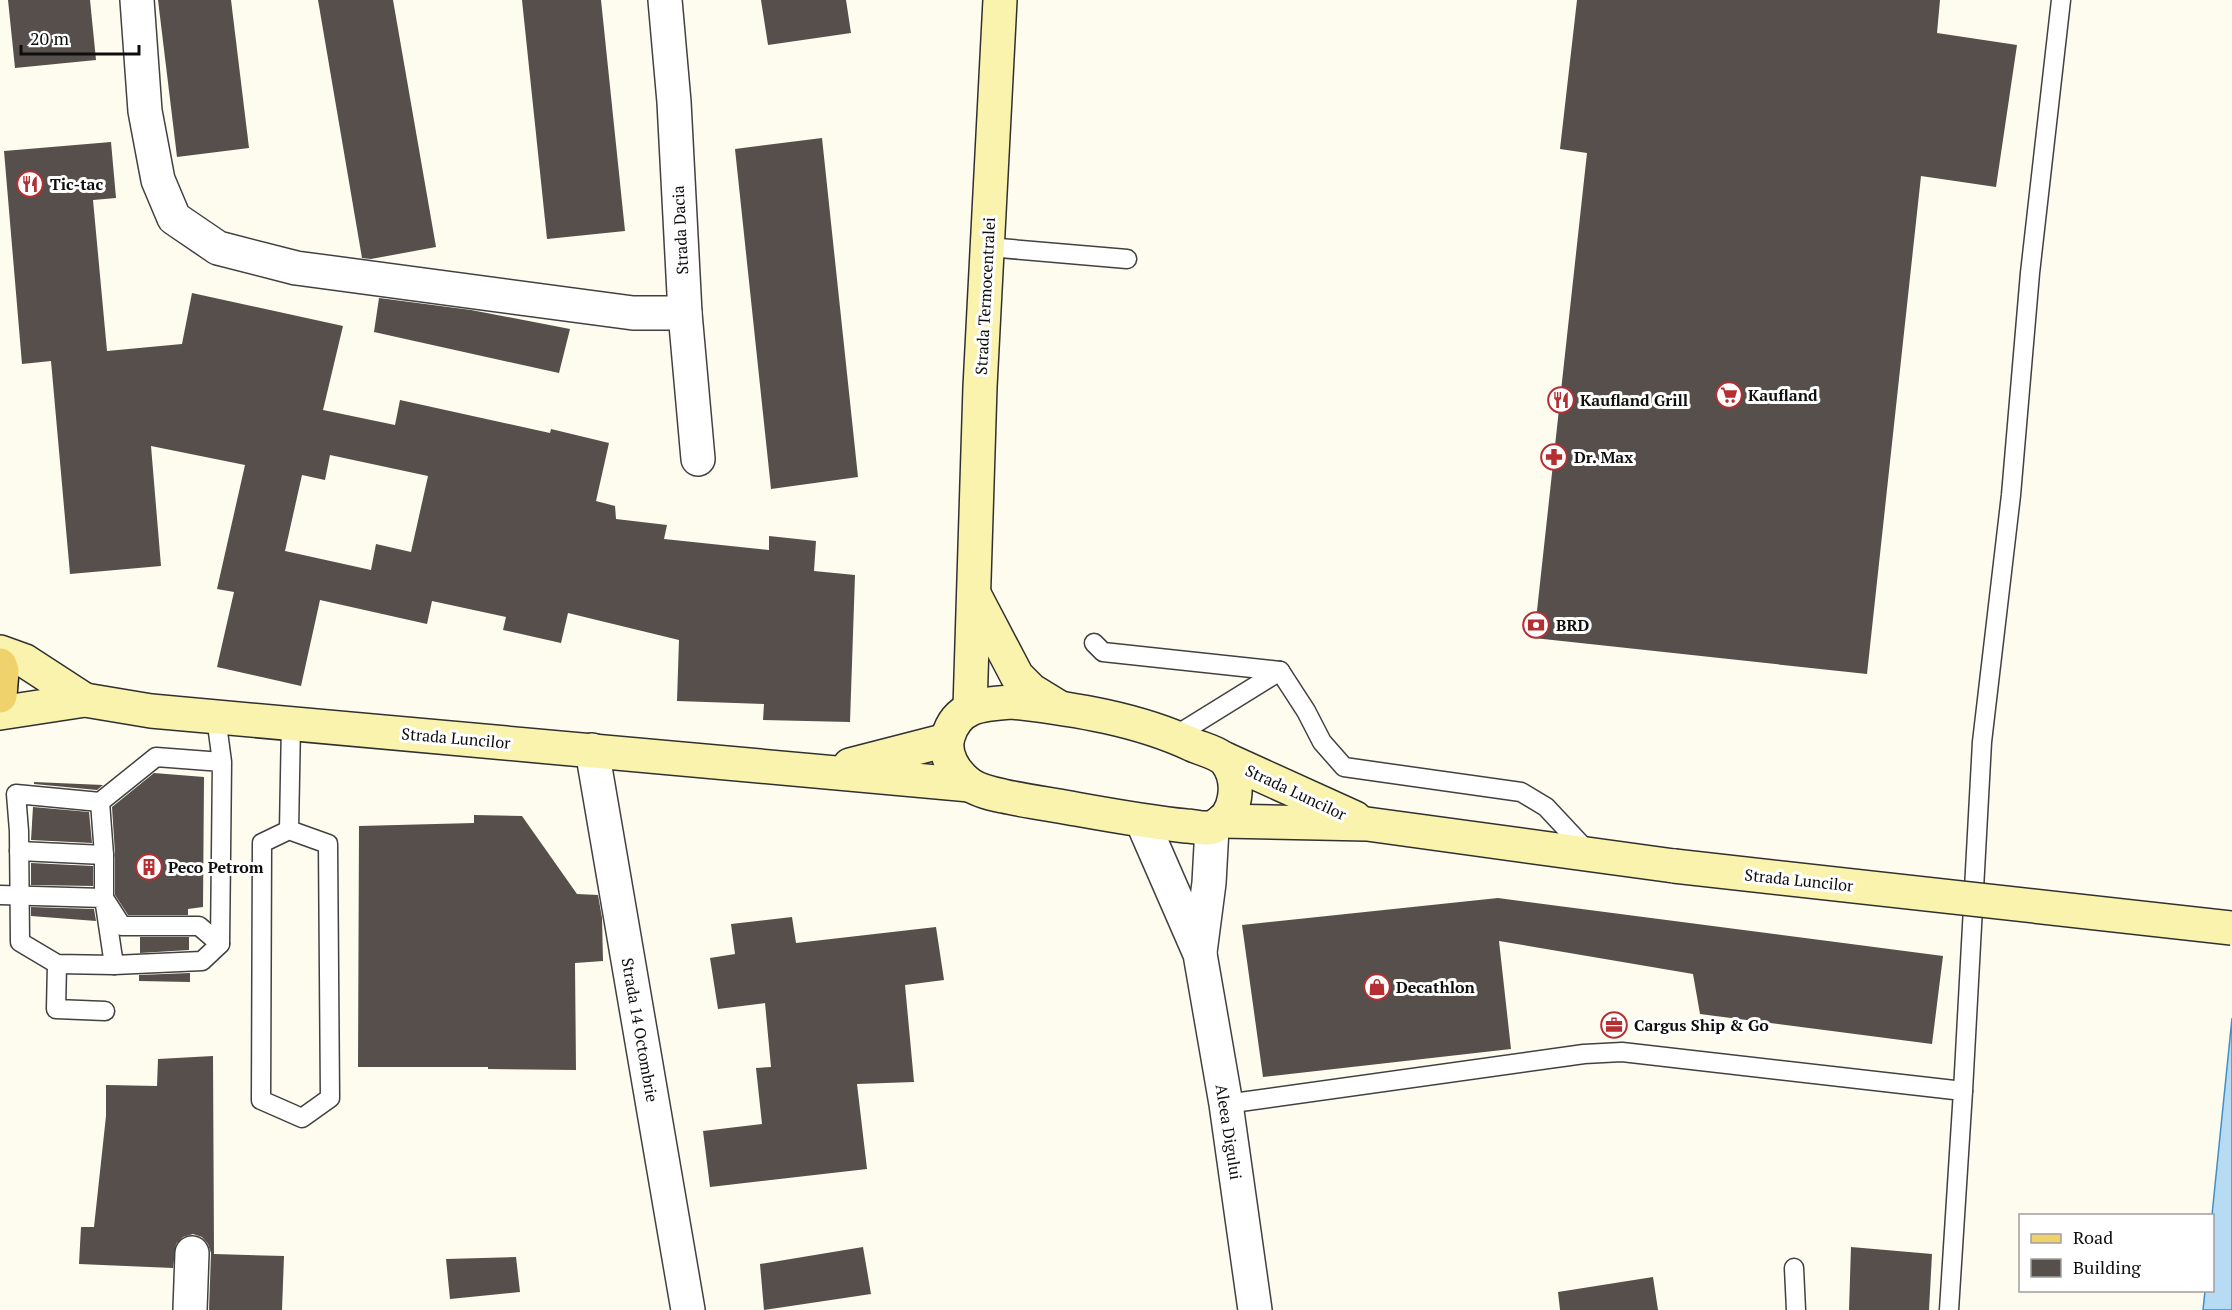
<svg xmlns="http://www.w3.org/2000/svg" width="2232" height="1310" viewBox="0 0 2232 1310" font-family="'PT Serif',serif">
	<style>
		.water { fill: #b7dbf2; stroke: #428fc5; stroke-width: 1.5 }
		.building { fill: #564f4b; fill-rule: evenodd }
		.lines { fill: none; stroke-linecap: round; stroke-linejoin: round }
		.service-casing { stroke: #414141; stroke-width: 21 }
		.minor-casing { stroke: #414141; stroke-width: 36 }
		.tertiary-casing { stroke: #414141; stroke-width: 36 }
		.secondary-casing { stroke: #303030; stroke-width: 36 }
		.primary-casing { stroke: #1f1f1f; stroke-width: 36 }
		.service { stroke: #fff; stroke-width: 18 }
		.minor { stroke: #fff; stroke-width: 33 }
		.tertiary { stroke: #fff; stroke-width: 33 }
		.secondary { stroke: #faf3ae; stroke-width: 33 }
		.primary { stroke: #f0d26d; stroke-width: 33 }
		.secondary-bridge-casing { stroke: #303030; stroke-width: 36; stroke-linecap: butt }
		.secondary-bridge { stroke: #faf3ae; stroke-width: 33 }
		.labels { text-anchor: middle; stroke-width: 6; stroke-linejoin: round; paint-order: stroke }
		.poi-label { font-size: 16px; font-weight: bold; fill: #0e0e0e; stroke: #fff; text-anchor: start }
		.street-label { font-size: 16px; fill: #0e0e0e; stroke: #fff }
	</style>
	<rect width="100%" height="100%" fill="#fefbef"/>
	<path class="water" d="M 2232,1018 L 2232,1310 L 2203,1310 L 2205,1291 L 2212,1290 L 2212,1215 Z"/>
	<g class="building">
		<path d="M 8,0 L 90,0 L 96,60 L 15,68 Z"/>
		<path d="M 158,0 L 231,0 L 249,148 L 177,157 Z"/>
		<path d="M 318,0 L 393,0 L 436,247 L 371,259 L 362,258 Z"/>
		<path d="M 522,0 L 601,0 L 625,231 L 547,239 Z"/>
		<path d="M 761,0 L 846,0 L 851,33 L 768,45 Z"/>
		<path d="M 1577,0 L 1940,0 L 1937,33 L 2017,45 L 1996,187 L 1921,176 L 1867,674 L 1534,638 L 1587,153 L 1560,149 Z"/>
		<path d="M 822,138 L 858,477 L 771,489 L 735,149 Z"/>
		<path d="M 111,142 L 116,198 L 93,200 L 107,351 L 182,344 L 192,293 L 343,326 L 323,410 L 395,425 L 400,400 L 550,433 L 551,429 L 609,443 L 596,501 L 615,506 L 616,519 L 667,525 L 664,539 L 769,550 L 769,536 L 816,541 L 814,571 L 855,575 L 850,722 L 763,720 L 764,704 L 677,701 L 679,640 L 568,613 L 561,643 L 503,630 L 506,617 L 432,601 L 427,624 L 320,600 L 301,686 L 217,667 L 234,592 L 217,589 L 245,465 L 151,446 L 161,566 L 70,574 L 51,361 L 22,364 L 4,151 ZM 330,455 L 428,476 L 411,552 L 376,544 L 371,570 L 285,551 L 302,475 L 325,480 Z"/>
		<path d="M 379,298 L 471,310 L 570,329 L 559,373 L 374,332 Z"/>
		<path d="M 154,773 L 204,777 L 203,907 L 188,909 L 188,915 L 128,915 L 115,895 L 115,854 L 112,807 Z"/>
		<path d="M 34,782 L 103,785 L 97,790 L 34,784 Z"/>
		<path d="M 33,807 L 89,812 L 92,843 L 31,840 Z"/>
		<path d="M 474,815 L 522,816 L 577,894 L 598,895 L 602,918 L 603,961 L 575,963 L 576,1070 L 488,1069 L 488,1067 L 358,1067 L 359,826 L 474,823 Z"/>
		<path d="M 31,863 L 93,866 L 93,886 L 31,885 Z"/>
		<path d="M 1498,898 L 1943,956 L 1932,1044 L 1700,1014 L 1693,974 L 1499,941 L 1511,1049 L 1263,1077 L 1242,925 Z"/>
		<path d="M 31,907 L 94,909 L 96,921 L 31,916 Z"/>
		<path d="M 792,917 L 796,943 L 936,927 L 944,980 L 905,985 L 914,1082 L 857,1084 L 867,1169 L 710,1187 L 703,1131 L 762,1124 L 756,1068 L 771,1067 L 765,1003 L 718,1009 L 710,958 L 735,954 L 731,924 Z"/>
		<path d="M 140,937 L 189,937 L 189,950 L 140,953 Z"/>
		<path d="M 190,973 L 190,982 L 139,981 L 139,975 Z"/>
		<path d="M 213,1056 L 214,1254 L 284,1256 L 282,1310 L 209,1310 L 211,1253 L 208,1244 L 202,1237 L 193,1234 L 183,1237 L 176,1244 L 173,1268 L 79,1264 L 81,1227 L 94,1227 L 106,1116 L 106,1085 L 157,1086 L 158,1059 Z"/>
		<path d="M 863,1247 L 871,1294 L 764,1310 L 760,1264 Z"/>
		<path d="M 1851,1247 L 1932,1254 L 1929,1310 L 1849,1310 Z"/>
		<path d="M 516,1257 L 520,1292 L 450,1299 L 446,1259 Z"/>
		<path d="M 1653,1277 L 1658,1310 L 1560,1310 L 1558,1292 Z"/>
	</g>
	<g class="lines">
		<g class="service-casing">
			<g id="service">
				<path d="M 988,247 L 1127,259"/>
				<path d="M 1094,643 L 1103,652 L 1280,671"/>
				<path d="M 1280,671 L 1306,711 L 1322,742 L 1344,767 L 1521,792 L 1546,807 L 1589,853"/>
				<path d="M 216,717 L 222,762 L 220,944 L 202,961 L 114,965 L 57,964 L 20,942 L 19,831 L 16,794 L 100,802 L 156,757 L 222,762"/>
				<path d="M 1175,736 L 1280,671"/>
				<path d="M 100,802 L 104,855 L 104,898 L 122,926 L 199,926 L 220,944"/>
				<path d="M 289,830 L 328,844 L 330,1098 L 302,1118 L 261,1100 L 262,843 L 289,830 L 291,724"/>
				<path d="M 19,851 L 104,855"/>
				<path d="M 0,895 L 104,898 L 114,965"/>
				<path d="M 57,964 L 56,1009 L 105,1011"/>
				<path d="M 1963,1091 L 1982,742 L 2011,495 L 2030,273 L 2061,0"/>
				<path d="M 1226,1104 L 1584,1054 L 1622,1052 L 1963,1091 L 1949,1310"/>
				<path d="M 1794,1268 L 1796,1310"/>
			</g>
		</g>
		<g class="minor-casing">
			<g id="minor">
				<path d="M 137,0 L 145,111 L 158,180 L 174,218 L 218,248 L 296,268 L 633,313 L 685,313"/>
				<path d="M 665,0 L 674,102 L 685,313 L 698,459"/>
				<path d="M 1142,821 L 1200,954 L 1226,1104 L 1255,1310"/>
				<path d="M 1200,952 L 1209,883 L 1212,828"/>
				<path d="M 190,1310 L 192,1253"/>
			</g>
		</g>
		<g class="tertiary-casing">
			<path id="tertiary" d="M 592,750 L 688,1310"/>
		</g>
		<g class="secondary-casing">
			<g id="secondary">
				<path d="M 974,594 L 1017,676 L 1031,690 L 1057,706"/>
				<path d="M 0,652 L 25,661 L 85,700"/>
				<path d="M 1013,702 C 1074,709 1138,719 1193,745 C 1202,749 1219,753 1226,761 C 1241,780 1238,817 1213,827 C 1206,830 1194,826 1186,826 C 1147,822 1109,815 1070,808 C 1048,804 1025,801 1003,796 C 993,794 977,790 969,784 C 955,773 943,755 948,737 C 957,704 985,704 1013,702 Z"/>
				<path d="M 970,708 L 980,387 L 1000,0"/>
				<path d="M 0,713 L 85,700 L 151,711 L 970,785"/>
				<path d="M 1225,759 L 1355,818"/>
				<path d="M 850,765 L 947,740"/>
				<path d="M 1222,821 L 1367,824 L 1674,866"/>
			</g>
		</g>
		<g class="primary-casing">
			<path id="primary" d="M 0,665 L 2,671 L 0,696"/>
		</g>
		<use href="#service" class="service"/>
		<use href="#minor" class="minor"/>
		<use href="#tertiary" class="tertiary"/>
		<use href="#secondary" class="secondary"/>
		<use href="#primary" class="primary"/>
		<g class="secondary-bridge-casing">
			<path id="secondary-bridge" d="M 1674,866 L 2232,928"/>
		</g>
		<use href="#secondary-bridge" class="secondary-bridge"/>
	</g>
	<defs>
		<g id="restaurant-ring" transform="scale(1.35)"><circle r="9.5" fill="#fff" stroke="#b52e32" stroke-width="1.5"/><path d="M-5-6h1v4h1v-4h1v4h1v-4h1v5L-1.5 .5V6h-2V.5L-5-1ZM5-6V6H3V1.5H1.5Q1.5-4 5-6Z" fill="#b52e32"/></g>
		<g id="supermarket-ring" transform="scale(1.35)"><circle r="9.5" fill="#fff" stroke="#b52e32" stroke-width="1.5"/><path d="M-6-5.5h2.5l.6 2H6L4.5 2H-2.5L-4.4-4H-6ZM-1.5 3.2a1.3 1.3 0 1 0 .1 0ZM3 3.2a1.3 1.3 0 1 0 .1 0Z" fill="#b52e32"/></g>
		<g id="pharmacy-ring" transform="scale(1.35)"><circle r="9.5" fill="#fff" stroke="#b52e32" stroke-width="1.5"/><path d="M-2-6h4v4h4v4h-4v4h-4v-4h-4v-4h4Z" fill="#b52e32"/></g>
		<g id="bank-ring" transform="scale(1.35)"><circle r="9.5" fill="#fff" stroke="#b52e32" stroke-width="1.5"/><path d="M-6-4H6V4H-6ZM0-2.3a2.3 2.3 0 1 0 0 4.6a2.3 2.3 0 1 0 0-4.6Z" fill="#b52e32"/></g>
		<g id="building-ring" transform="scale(1.35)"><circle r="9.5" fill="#fff" stroke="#b52e32" stroke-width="1.5"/><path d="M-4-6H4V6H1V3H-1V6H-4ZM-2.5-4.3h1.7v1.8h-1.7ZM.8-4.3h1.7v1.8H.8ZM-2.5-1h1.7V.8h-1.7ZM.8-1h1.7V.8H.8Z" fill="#b52e32"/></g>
		<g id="shop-ring" transform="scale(1.35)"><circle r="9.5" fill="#fff" stroke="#b52e32" stroke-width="1.5"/><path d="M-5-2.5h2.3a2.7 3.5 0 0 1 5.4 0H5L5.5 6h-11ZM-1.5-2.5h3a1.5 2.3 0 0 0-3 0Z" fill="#b52e32"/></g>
		<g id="office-ring" transform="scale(1.35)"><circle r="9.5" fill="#fff" stroke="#b52e32" stroke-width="1.5"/><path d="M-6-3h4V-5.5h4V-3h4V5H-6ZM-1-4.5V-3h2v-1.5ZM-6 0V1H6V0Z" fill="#b52e32"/></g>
	</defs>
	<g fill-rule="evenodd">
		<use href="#restaurant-ring" x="30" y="184"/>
		<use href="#supermarket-ring" x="1729" y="395"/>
		<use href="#restaurant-ring" x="1561" y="400"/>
		<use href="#pharmacy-ring" x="1554" y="457"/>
		<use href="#bank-ring" x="1536" y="625"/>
		<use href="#building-ring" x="149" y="867"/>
		<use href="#shop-ring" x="1377" y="987"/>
		<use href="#office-ring" x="1614" y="1025"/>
	</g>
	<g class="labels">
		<g class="poi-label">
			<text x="50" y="190">Tic-tac</text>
			<text x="1748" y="401">Kaufland</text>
			<text x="1580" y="406">Kaufland Grill</text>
			<text x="1574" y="463">Dr. Max</text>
			<text x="1556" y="631">BRD</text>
			<text x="168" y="873">Peco Petrom</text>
			<text x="1396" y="993">Decathlon</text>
			<text x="1634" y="1031">Cargus Ship &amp; Go</text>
		</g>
		<g class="street-label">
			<text transform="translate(680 230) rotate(-93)" y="6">Strada Dacia</text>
			<text transform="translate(985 296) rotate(-87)" y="6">Strada Termocentralei</text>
			<text transform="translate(456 738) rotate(5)" y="6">Strada Luncilor</text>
			<text transform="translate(1296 792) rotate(25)" y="6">Strada Luncilor</text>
			<text transform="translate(1799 880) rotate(6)" y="6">Strada Luncilor</text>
			<text transform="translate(640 1030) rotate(80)" y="6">Strada 14 Octombrie</text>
			<text transform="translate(1229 1132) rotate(81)" y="6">Aleea Digului</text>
		</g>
	</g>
	<rect x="2019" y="1214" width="195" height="78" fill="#ffffff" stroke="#9f9f9f" stroke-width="1.5"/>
	<rect x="2031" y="1234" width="30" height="9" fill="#f0d26d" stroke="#9f9f9f" stroke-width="1.5"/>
	<text x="2073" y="1244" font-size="18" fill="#0e0e0e">Road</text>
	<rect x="2031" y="1259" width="30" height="18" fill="#564f4b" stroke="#9f9f9f" stroke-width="1.5"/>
	<text x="2073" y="1274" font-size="18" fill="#0e0e0e">Building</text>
	<path d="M21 45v9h118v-9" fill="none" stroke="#0e0e0e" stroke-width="3"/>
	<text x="30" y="45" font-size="18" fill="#0e0e0e" stroke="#ffffff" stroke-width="4.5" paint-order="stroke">20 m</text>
</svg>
